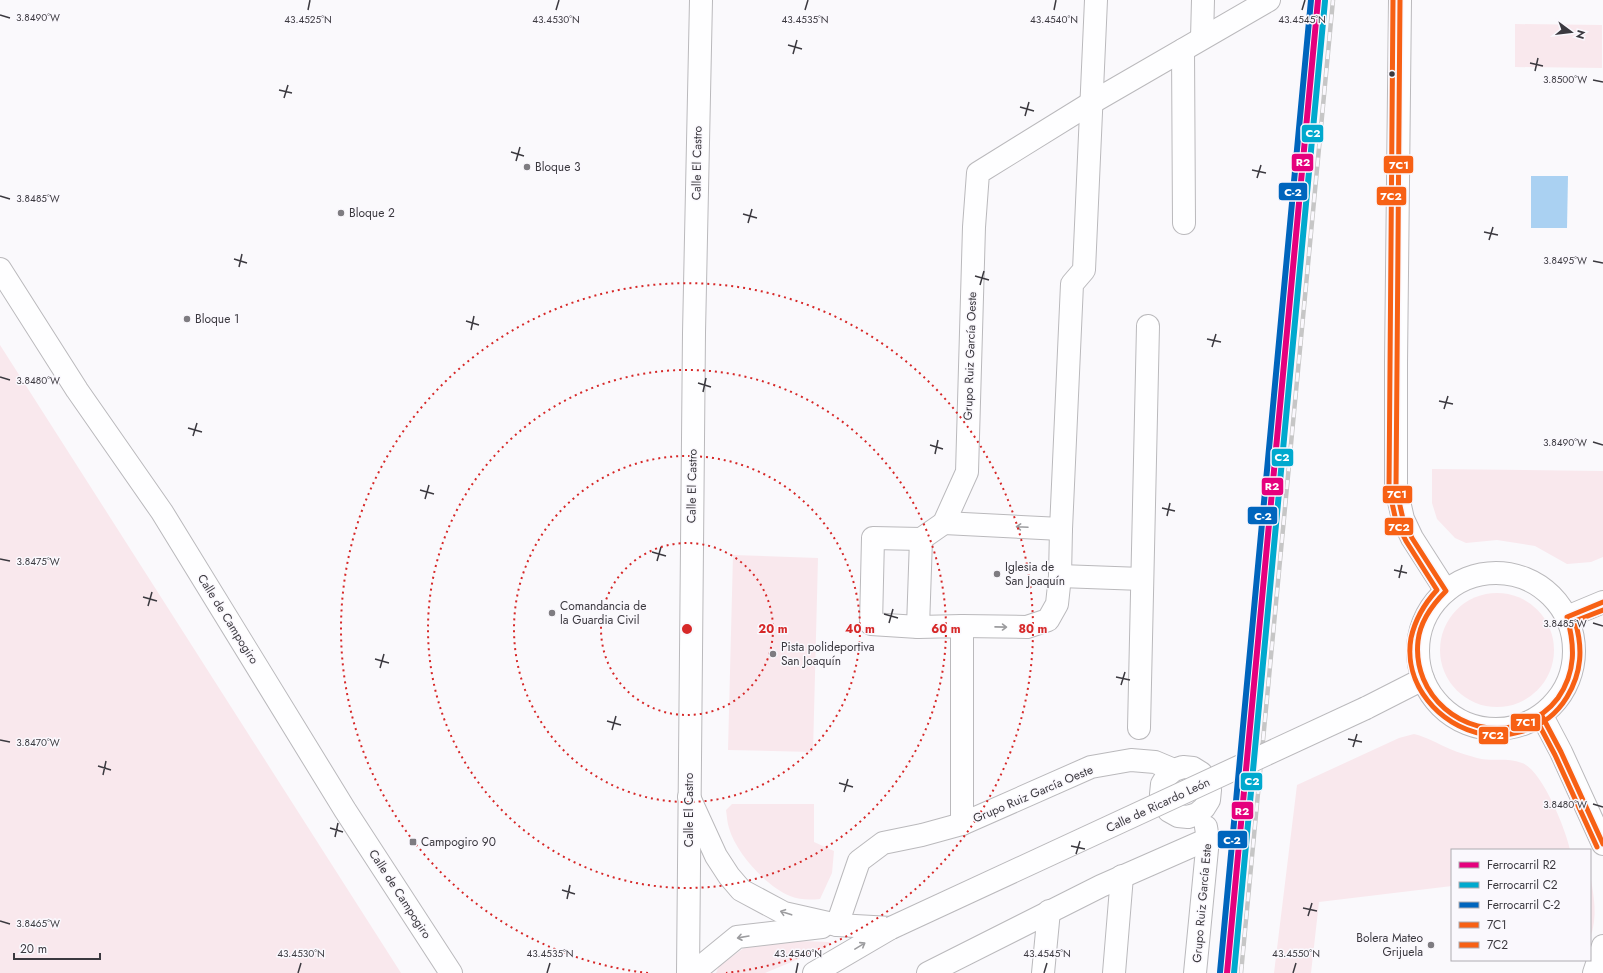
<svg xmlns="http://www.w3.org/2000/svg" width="1603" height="973" viewBox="0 0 1603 973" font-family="Jost,sans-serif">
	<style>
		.green { fill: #f9e8ed }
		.water { fill: #aad1f2 }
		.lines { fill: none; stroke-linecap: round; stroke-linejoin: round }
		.minor-casing { stroke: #bab9bc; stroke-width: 24 }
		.major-casing { stroke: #bab9bc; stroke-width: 24 }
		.highway-casing { stroke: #bab9bc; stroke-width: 24 }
		.minor { stroke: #fefeff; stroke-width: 22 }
		.major { stroke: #fefeff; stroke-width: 22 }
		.highway { stroke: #fefeff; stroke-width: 22 }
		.rail-casing { stroke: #c6c6c6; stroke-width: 4.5 }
		.rail { stroke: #faf8fd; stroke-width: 3; stroke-dasharray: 9; stroke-linecap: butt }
		.major-bridge-casing { stroke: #bab9bc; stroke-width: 24; stroke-linecap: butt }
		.major-bridge { stroke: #fefeff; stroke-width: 22 }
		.bus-1-casing { stroke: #faf8fd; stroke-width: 8 }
		.bus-2-casing { stroke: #faf8fd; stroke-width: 8 }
		.bus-1 { stroke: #f76014; stroke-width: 5 }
		.bus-2 { stroke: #f76014; stroke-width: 5 }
		.rail-1-casing { stroke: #faf8fd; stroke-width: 9 }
		.rail-2-casing { stroke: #faf8fd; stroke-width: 9 }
		.rail-3-casing { stroke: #faf8fd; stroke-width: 9 }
		.rail-1 { stroke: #e5007d; stroke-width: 6 }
		.rail-2 { stroke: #00a9ce; stroke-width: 6 }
		.rail-3 { stroke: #0065bd; stroke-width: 6 }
		.oneway { stroke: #9c9c9f }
		.ticks { fill: none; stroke: #3b393f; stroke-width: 1.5 }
		.ring { fill: none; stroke: #d62828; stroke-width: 2; stroke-dasharray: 2 4 }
		.bus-dot { fill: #3b393f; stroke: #faf8fd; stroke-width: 1.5 }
		.poi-dot { fill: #7e7c81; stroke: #faf8fd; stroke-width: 1.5 }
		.labels { text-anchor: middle; stroke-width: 3; stroke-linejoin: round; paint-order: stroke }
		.street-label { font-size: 12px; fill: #3b393f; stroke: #faf8fd }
		.poi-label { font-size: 12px; fill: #3b393f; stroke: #faf8fd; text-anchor: start }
		.ticks-label { font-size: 10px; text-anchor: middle; fill: #3b393f; stroke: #faf8fd; stroke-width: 3; stroke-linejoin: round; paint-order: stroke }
		.centre { fill: #d62828; stroke: #faf8fd; stroke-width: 2 }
		.ring-label { font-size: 12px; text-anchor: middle; font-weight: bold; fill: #d62828; stroke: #faf8fd; stroke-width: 3; stroke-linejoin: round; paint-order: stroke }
		.line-badge { stroke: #faf8fd; stroke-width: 1.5 }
		.badge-label { font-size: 11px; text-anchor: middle; font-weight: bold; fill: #fff }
	</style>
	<rect width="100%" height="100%" fill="#faf9fc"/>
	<g class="green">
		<path d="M 1515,24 L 1602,25 L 1602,68 L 1515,67 Z"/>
		<path d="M 0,345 L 401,973 L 0,973 Z"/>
		<path d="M 1432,469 L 1603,471 L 1603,557 L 1591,562 L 1567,564 L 1535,546 L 1497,540 L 1466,543 L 1455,538 L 1437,519 L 1432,503 Z"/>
		<path d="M 733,555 L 818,558 L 813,752 L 728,750 Z"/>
		<circle cx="1497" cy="650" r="57"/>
		<path d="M 1414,734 C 1427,737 1438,744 1450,749 C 1459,753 1468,755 1477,758 C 1492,762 1507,757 1522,763 C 1542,770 1566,830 1570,850 L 1452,850 L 1452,886 L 1319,902 L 1311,973 L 1274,973 L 1297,785 L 1399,738 Z"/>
		<path d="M 732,804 L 814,804 L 814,842 L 834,851 L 832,873 L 820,899 C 809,900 800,900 790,896 C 766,886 736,853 729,828 C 727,822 727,816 726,810 Z"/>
		<path d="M 1590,875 C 1594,896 1598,917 1590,938 Z"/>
		<path d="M 771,940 L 830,942 L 825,948 L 765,973 L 716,973 L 719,966 L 748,945 Z"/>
	</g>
	<path class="water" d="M 1531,176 L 1568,176 L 1567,228 L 1531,228 Z"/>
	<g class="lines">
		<g class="minor-casing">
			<g id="minor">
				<path d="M 1400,0 L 1396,364 L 1396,488 L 1403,519 L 1412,538 L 1446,591"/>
				<path d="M 1202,38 L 1203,0"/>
				<path d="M 1183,50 L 1184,223"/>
				<path d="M 944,523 L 1061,529"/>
				<path d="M 1060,576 L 1142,579"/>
				<path d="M 962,626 L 1027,627 L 1048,620 L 1057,604 L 1060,576 L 1061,529 L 1072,284 L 1084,270 L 1096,0"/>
				<path d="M 918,627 L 871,624 L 873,538 L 921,539"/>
				<path d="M 1542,716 L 1561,752 L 1603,844"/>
				<path d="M 1139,728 L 1148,326"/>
				<path d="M 962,824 L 962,626 L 918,627 L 921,539 L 944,523 L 967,472 L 974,227 L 978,173 L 1091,103 L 1269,0"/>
				<path d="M 837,925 L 859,861 L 883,843 L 922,835 L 962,824 L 1091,767 L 1131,760 L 1155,762 L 1174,770 L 1183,767 L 1193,768 L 1201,773 L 1208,781 L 1210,790 L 1209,800 L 1204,808 L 1197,814 L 1188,817 L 1178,816 L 1169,811 L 1163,804 L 1161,794 L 1162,784 L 1167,776 L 1174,770"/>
				<path d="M 928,973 L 1101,886 L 1208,839"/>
				<path d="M 1043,973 L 1049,911"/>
				<path d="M 1114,973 L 1122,876"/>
				<path d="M 1195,973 L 1208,839 L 1206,827"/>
				<path d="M 1594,973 L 1603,946"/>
			</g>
		</g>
		<g class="major-casing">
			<g id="major">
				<path d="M 0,269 L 77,390 L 162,512 L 345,810 L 451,973"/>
				<circle cx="1496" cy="651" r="78"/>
				<path d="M 1567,617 L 1603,602"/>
				<path d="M 1366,708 L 1423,679"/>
				<path d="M 689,797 L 716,856 L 729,876 L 741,890 L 784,913 L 837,925 L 891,928"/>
				<path d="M 693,973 L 737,937 L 822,927"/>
				<path d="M 814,973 L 891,928"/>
			</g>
		</g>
		<g class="highway-casing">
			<path id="highway" d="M 688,973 L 694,333 L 701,0"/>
		</g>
		<use href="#minor" class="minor"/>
		<use href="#major" class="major"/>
		<use href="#highway" class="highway"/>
		<g class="rail-casing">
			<path id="rail" d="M 1241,973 L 1333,0"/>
		</g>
		<use href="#rail" class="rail"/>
		<g class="major-bridge-casing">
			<path id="major-bridge" d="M 891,928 L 1366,708"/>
		</g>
		<use href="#major-bridge" class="major-bridge"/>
		<g class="bus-1-casing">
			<g id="bus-1">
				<path d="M 1400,0 L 1396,488 L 1403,519 L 1412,538 L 1446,591 C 1433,604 1420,621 1418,641 C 1412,695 1463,739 1516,726 C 1533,721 1547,713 1558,698 C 1576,672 1575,646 1567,617 L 1603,602"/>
				<path d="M 1542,716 L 1561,752 L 1603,844"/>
			</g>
		</g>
		<g class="bus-2-casing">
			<g id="bus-2">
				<path d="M 1393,0 L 1389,489 L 1396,521 L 1406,541 L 1437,590 C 1425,603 1415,620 1411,638 C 1403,684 1439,726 1483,734 C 1495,737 1508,735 1519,732 C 1540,727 1556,715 1567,697 C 1582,672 1583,648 1575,621 L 1603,610"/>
				<path d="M 1536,719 L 1555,755 L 1597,847"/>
			</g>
		</g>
		<use href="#bus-1" class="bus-1"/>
		<use href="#bus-2" class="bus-2"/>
		<g class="rail-1-casing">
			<path id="rail-1" d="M 1227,973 L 1318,0"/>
		</g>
		<g class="rail-2-casing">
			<path id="rail-2" d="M 1234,973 L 1325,1"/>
		</g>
		<g class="rail-3-casing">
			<path id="rail-3" d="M 1220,972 L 1311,0"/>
		</g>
		<use href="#rail-1" class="rail-1"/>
		<use href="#rail-2" class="rail-2"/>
		<use href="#rail-3" class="rail-3"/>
	</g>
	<defs><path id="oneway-shaft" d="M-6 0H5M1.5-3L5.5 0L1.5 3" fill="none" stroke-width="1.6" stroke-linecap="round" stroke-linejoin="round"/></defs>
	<g class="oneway">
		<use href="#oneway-shaft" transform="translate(1022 527) rotate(-177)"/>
		<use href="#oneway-shaft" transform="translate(1001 627) rotate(1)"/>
		<use href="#oneway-shaft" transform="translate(786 913) rotate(-162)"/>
		<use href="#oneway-shaft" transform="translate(743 937) rotate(170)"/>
		<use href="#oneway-shaft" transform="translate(860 946) rotate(-31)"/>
	</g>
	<path class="ticks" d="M 308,10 L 310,0M 556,10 L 559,0M 805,10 L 808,0M 1054,10 L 1056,0M 1302,10 L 1305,0M 0,15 L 10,18M 788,45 L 802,49M 793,54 L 797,40M 1530,63 L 1543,66M 1535,71 L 1538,58M 1593,80 L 1603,82M 279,90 L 292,93M 284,98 L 288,85M 1020,107 L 1034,111M 1025,116 L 1029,102M 511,152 L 524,156M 516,161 L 520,147M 1252,170 L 1266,173M 1257,178 L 1261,165M 0,196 L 10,199M 743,214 L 757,218M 748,223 L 752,209M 1484,232 L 1498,235M 1489,240 L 1493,227M 234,259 L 247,263M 1593,261 L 1603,263M 239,267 L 242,254M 975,276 L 989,280M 980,285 L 984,271M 466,321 L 479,325M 471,330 L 474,316M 1207,339 L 1221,342M 1212,347 L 1216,334M 0,377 L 10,380M 698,383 L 711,387M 703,392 L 706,378M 1439,401 L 1453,404M 1444,409 L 1448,396M 188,428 L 202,432M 193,436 L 197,423M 1593,442 L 1603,445M 930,445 L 943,449M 935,454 L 938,440M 420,490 L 434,494M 425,499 L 429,485M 1162,508 L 1175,511M 1167,516 L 1170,503M 652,552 L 666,556M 0,559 L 10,561M 657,561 L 661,547M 1394,570 L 1407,573M 1399,578 L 1402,565M 143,597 L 157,601M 148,606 L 152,592M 884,614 L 898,618M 889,623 L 893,609M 1593,623 L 1603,626M 375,659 L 389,663M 380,668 L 384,654M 1116,677 L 1130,680M 1121,685 L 1125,672M 607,721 L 621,725M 612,730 L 616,716M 1348,739 L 1362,742M 0,740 L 10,742M 1353,747 L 1357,734M 98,766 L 111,770M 103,775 L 106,761M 839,783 L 853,787M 844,792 L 848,779M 1593,804 L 1603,807M 330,828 L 343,832M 335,837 L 338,823M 1071,846 L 1085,849M 1076,854 L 1080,841M 562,890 L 575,894M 567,899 L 570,885M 1303,908 L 1317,911M 1308,916 L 1312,903M 0,921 L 10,924M 298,973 L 301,963M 547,973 L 550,963M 796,973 L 798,963M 1044,973 L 1047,963M 1293,973 L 1296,963"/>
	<g class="ring">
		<circle cx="687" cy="629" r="86"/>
		<circle cx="687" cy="629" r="173"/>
		<circle cx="687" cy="629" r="259"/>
		<path d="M648 973A346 346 0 1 1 726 973"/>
	</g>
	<circle class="bus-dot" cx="1392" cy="74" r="3.5"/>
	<g class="poi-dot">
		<circle cx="527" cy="167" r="4"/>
		<circle cx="341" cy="213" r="4"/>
		<circle cx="187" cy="319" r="4"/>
		<circle cx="997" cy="574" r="4"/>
		<circle cx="552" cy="613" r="4"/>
		<circle cx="773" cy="654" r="4"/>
		<rect x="409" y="838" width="8" height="8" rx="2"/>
		<circle cx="1431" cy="945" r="4"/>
	</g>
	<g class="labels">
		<g class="street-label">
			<text transform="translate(697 163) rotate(-89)" y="4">Calle El Castro</text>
			<text transform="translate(970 356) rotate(-88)" y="4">Grupo Ruiz García Oeste</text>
			<text transform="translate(692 486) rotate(-89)" y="4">Calle El Castro</text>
			<text transform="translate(228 619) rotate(58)" y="4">Calle de Campogiro</text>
			<text transform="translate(1033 794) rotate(-23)" y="4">Grupo Ruiz García Oeste</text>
			<text transform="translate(1158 805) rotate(-25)" y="4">Calle de Ricardo León</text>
			<text transform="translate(689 810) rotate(-90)" y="4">Calle El Castro</text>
			<text transform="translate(400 894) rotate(57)" y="4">Calle de Campogiro</text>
			<text transform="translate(1202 903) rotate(-85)" y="4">Grupo Ruiz García Este</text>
		</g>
		<g class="poi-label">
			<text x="535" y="171">Bloque 3</text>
			<text x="349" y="217">Bloque 2</text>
			<text x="195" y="323">Bloque 1</text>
			<text x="1005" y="571">Iglesia de<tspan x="1005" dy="14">San Joaquín</tspan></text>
			<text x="560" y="610">Comandancia de<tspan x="560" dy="14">la Guardia Civil</tspan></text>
			<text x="781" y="651">Pista polideportiva<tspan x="781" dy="14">San Joaquín</tspan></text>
			<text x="421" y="846">Campogiro 90</text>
			<text x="1423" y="942" text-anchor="end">Bolera Mateo<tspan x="1423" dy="14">Grijuela</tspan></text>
		</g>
	</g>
	<g class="ticks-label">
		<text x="38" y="21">3.8490°W</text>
		<text x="308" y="23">43.4525°N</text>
		<text x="556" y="23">43.4530°N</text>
		<text x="805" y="23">43.4535°N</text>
		<text x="1054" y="23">43.4540°N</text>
		<text x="1302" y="23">43.4545°N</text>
		<text x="1565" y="83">3.8500°W</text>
		<text x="38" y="202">3.8485°W</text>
		<text x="1565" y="264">3.8495°W</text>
		<text x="38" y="384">3.8480°W</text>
		<text x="1565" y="446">3.8490°W</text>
		<text x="38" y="565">3.8475°W</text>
		<text x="1565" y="627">3.8485°W</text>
		<text x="38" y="746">3.8470°W</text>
		<text x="1565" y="808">3.8480°W</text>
		<text x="38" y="927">3.8465°W</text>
		<text x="301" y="957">43.4530°N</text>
		<text x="550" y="957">43.4535°N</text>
		<text x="798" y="957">43.4540°N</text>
		<text x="1047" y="957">43.4545°N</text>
		<text x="1296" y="957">43.4550°N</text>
	</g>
	<circle cx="687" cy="629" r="6" class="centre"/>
	<g class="ring-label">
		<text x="773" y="633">20 m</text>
		<text x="860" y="633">40 m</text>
		<text x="946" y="633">60 m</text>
		<text x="1033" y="633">80 m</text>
	</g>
	<g class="line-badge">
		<rect x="1301" y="124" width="23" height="19" rx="4" fill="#00a9ce"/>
		<rect x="1291" y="153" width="23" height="19" rx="4" fill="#e5007d"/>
		<rect x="1383" y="155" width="31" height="19" rx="4" fill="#f76014"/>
		<rect x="1278" y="182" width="30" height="19" rx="4" fill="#0065bd"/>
		<rect x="1376" y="186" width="31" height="20" rx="4" fill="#f76014"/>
		<rect x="1271" y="448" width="23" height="19" rx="4" fill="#00a9ce"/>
		<rect x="1261" y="477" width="23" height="19" rx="4" fill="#e5007d"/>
		<rect x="1382" y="485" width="31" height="19" rx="4" fill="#f76014"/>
		<rect x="1247" y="506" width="31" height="19" rx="4" fill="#0065bd"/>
		<rect x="1384" y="517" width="30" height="19" rx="4" fill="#f76014"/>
		<rect x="1510" y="713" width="31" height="19" rx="4" fill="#f76014"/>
		<rect x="1478" y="726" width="31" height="19" rx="4" fill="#f76014"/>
		<rect x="1240" y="772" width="23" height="19" rx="4" fill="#00a9ce"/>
		<rect x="1231" y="801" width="23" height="19" rx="4" fill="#e5007d"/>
		<rect x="1217" y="830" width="31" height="19" rx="4" fill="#0065bd"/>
	</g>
	<g class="badge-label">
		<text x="1313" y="137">C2</text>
		<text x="1303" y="166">R2</text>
		<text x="1399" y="169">7C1</text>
		<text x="1293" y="196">C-2</text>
		<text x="1391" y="200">7C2</text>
		<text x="1282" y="461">C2</text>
		<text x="1272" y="490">R2</text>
		<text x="1397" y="498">7C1</text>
		<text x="1263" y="520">C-2</text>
		<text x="1399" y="531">7C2</text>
		<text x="1526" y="726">7C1</text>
		<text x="1493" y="739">7C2</text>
		<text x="1252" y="785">C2</text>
		<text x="1242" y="815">R2</text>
		<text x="1232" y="844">C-2</text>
	</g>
	<rect x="1451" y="849" width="140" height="112" fill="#faf8fd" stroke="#aeacb1"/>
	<rect x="1459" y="862" width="20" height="6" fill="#e5007d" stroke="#aeacb1"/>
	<text x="1487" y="869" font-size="12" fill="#3b393f">Ferrocarril R2</text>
	<rect x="1459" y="882" width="20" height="6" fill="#00a9ce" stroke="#aeacb1"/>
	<text x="1487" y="889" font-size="12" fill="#3b393f">Ferrocarril C2</text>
	<rect x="1459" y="902" width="20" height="6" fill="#0065bd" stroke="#aeacb1"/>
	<text x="1487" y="909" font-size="12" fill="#3b393f">Ferrocarril C-2</text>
	<rect x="1459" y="922" width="20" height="6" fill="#f76014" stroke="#aeacb1"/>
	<text x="1487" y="929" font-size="12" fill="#3b393f">7C1</text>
	<rect x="1459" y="942" width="20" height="6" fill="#f76014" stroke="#aeacb1"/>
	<text x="1487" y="949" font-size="12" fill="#3b393f">7C2</text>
	<g transform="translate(1571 32) rotate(105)" stroke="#faf8fd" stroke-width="3" paint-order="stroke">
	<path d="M0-3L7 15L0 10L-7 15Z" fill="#3b393f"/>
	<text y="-6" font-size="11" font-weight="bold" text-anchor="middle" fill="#3b393f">N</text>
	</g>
	<path d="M14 953v6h86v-6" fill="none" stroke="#3b393f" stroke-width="2"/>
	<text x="20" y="953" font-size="12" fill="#3b393f" stroke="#faf8fd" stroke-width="3" paint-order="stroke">20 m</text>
</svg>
